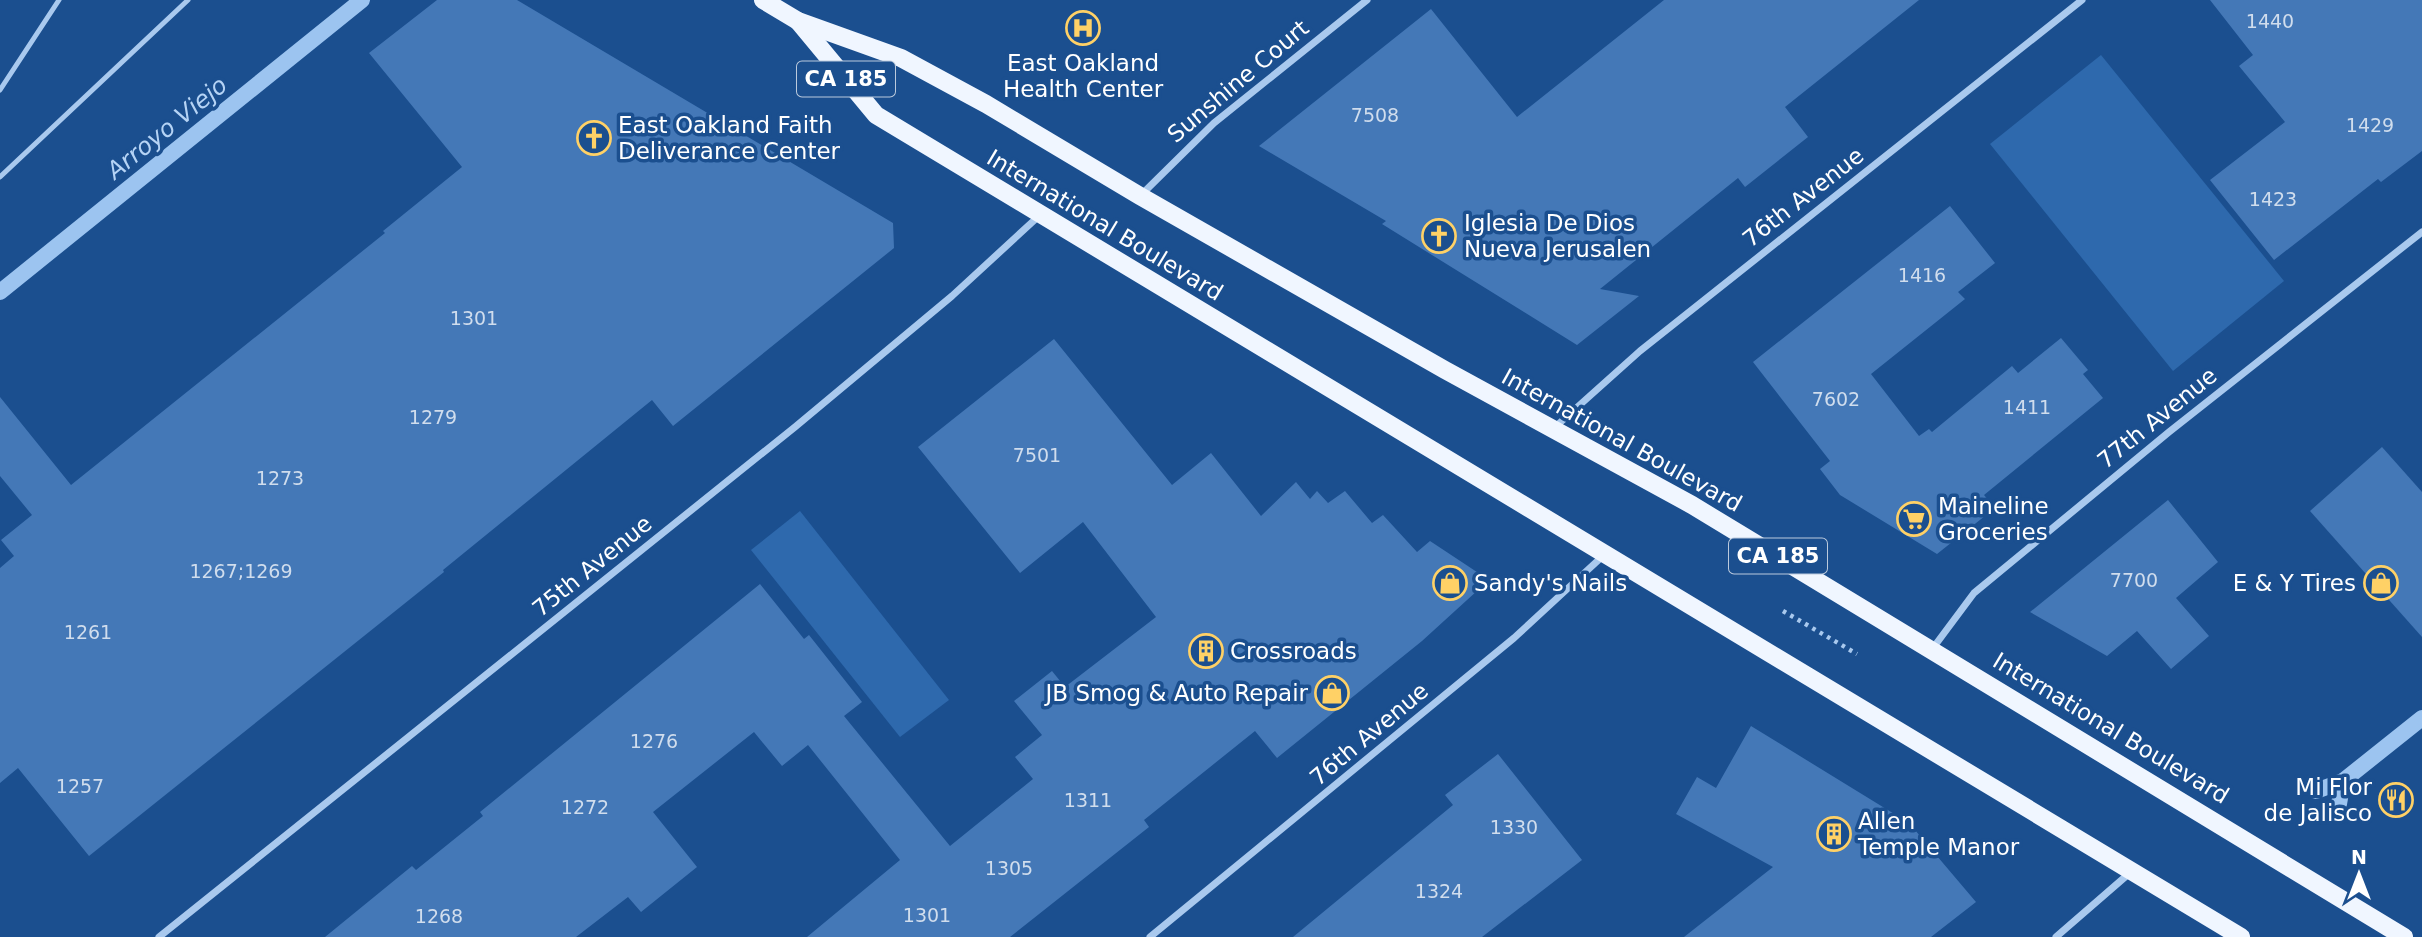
<svg xmlns="http://www.w3.org/2000/svg" width="2422" height="937" viewBox="0 0 2422 937" font-family="'DejaVu Sans',sans-serif">
	<style>
		.green { fill: #2e69ad }
		.lines { fill: none; stroke-linecap: round; stroke-linejoin: round }
		.stream { stroke: #9cc4f0; stroke-width: 16 }
		.building { fill: #4478b7 }
		.path { stroke: #a9c9ee; stroke-width: 4.5; stroke-dasharray: 3.5 5; stroke-linecap: butt }
		.lane { stroke: #a9c9ee; stroke-width: 5 }
		.street { stroke: #a9c9ee; stroke-width: 7 }
		.primary { stroke: #f0f6ff; stroke-width: 18 }
		.labels { text-anchor: middle; stroke-width: 7; stroke-linejoin: round; paint-order: stroke }
		.number-label { font-size: 19px; fill: #d0dded }
		.shield { fill: #1b4f8f; stroke: #bbcadd; stroke-width: 2 }
		.shield-label { font-size: 21px; font-weight: bold; fill: #fff }
		.poi-label { font-size: 23px; fill: #fff; stroke: #1b4f8f; text-anchor: start }
		.street-label { font-size: 23px; fill: #fff; stroke: #1b4f8f }
		.water-label { font-size: 24px; font-style: italic; fill: #b5d3f5; stroke: #1b4f8f }
	</style>
	<rect width="100%" height="100%" fill="#1b4f8f"/>
	<g class="green">
		<path d="M 2101,55 L 2284,281 L 2173,371 L 1990,144 Z"/>
		<path d="M 800,511 L 949,700 L 900,737 L 751,550 Z"/>
	</g>
	<g class="lines">
		<g class="stream">
			<path d="M 0,292 L 362,0"/>
			<path d="M 2316,791 L 2343,781 L 2422,718"/>
			<path d="M 2339,804 L 2343,781"/>
		</g>
	</g>
	<g class="building">
		<path d="M 437,0 L 517,0 L 893,223 L 894,248 L 673,426 L 652,400 L 443,570 L 444,572 L 89,856 L 18,768 L 0,783 L 0,568 L 14,556 L 1,540 L 32,515 L 0,476 L 0,397 L 71,485 L 385,233 L 383,231 L 462,167 L 369,53 Z"/>
		<path d="M 1664,0 L 1919,0 L 1785,107 L 1808,137 L 1745,187 L 1738,178 L 1600,289 L 1639,296 L 1577,345 L 1382,224 L 1386,221 L 1259,146 L 1431,9 L 1517,117 Z"/>
		<path d="M 2210,0 L 2422,0 L 2422,151 L 2381,182 L 2378,179 L 2274,260 L 2210,180 L 2285,122 L 2239,66 L 2253,55 Z"/>
		<path d="M 1950,206 L 1995,263 L 1958,292 L 1965,299 L 1871,374 L 1919,436 L 1929,429 L 1932,432 L 2012,366 L 2018,373 L 2061,338 L 2088,370 L 2083,374 L 2103,398 L 1984,495 L 1995,508 L 1937,554 L 1840,495 L 1820,469 L 1830,461 L 1753,362 Z"/>
		<path d="M 1054,339 L 1172,485 L 1211,453 L 1261,516 L 1296,482 L 1310,499 L 1317,491 L 1328,503 L 1345,491 L 1372,523 L 1383,515 L 1417,552 L 1430,541 L 1489,580 L 1422,641 L 1277,758 L 1255,731 L 1144,820 L 1149,827 L 1010,937 L 807,937 L 900,860 L 808,745 L 782,766 L 754,732 L 653,812 L 697,867 L 641,912 L 628,897 L 576,937 L 325,937 L 412,866 L 416,870 L 483,816 L 480,812 L 760,584 L 804,639 L 809,635 L 862,702 L 844,716 L 950,846 L 1033,779 L 1015,757 L 1042,735 L 1014,701 L 1052,671 L 1065,687 L 1156,617 L 1083,522 L 1020,573 L 918,447 Z"/>
		<path d="M 2382,447 L 2422,492 L 2422,637 L 2310,511 Z"/>
		<path d="M 2168,500 L 2218,562 L 2176,598 L 2209,636 L 2171,669 L 2137,631 L 2107,656 L 2030,612 Z"/>
		<path d="M 1751,726 L 1909,823 L 1976,902 L 1931,937 L 1684,937 L 1773,867 L 1676,814 L 1697,777 L 1716,788 Z"/>
		<path d="M 1498,754 L 1582,860 L 1482,937 L 1293,937 L 1453,805 L 1445,795 Z"/>
	</g>
	<g class="lines">
		<path class="path" d="M 1783,611 L 1857,654"/>
		<g class="lane">
			<path d="M 0,90 L 59,0"/>
			<path d="M 0,177 L 188,0"/>
		</g>
		<g class="street">
			<path d="M 1140,196 L 1214,123 L 1367,0"/>
			<path d="M 1554,428 L 1640,351 L 2082,0"/>
			<path d="M 1933,648 L 1974,593 L 2169,432 L 2422,232"/>
			<path d="M 159,937 L 795,427 L 952,296 L 1040,215"/>
			<path d="M 1150,937 L 1514,638 L 1605,554"/>
			<path d="M 2056,937 L 2132,871"/>
		</g>
		<g class="primary">
			<path d="M 763,0 L 798,21 L 901,58 L 986,104 L 1140,196 L 1445,370 L 1692,505 L 2404,937"/>
			<path d="M 798,21 L 876,115 L 2241,937"/>
		</g>
	</g>
	<defs>
		<g id="hospital-ring" transform="scale(1.75)"><circle r="9.5" fill="#1b4f8f" stroke="#ffd166" stroke-width="1.5"/><path d="M-5-5h3v3.5h4V-5h3V5h-3V1.5h-4V5h-3Z" fill="#ffd166"/></g>
		<g id="church-ring" transform="scale(1.75)"><circle r="9.5" fill="#1b4f8f" stroke="#ffd166" stroke-width="1.5"/><path d="M-1.2-6h2.4v3.5h3.3v2.4h-3.3V6h-2.4V-.1h-3.3v-2.4h3.3Z" fill="#ffd166"/></g>
		<g id="supermarket-ring" transform="scale(1.75)"><circle r="9.5" fill="#1b4f8f" stroke="#ffd166" stroke-width="1.5"/><path d="M-6-5.5h2.5l.6 2H6L4.5 2H-2.5L-4.4-4H-6ZM-1.5 3.2a1.3 1.3 0 1 0 .1 0ZM3 3.2a1.3 1.3 0 1 0 .1 0Z" fill="#ffd166"/></g>
		<g id="shop-ring" transform="scale(1.75)"><circle r="9.5" fill="#1b4f8f" stroke="#ffd166" stroke-width="1.5"/><path d="M-5-2.5h2.3a2.7 3.5 0 0 1 5.4 0H5L5.5 6h-11ZM-1.5-2.5h3a1.5 2.3 0 0 0-3 0Z" fill="#ffd166"/></g>
		<g id="building-ring" transform="scale(1.75)"><circle r="9.5" fill="#1b4f8f" stroke="#ffd166" stroke-width="1.5"/><path d="M-4-6H4V6H1V3H-1V6H-4ZM-2.5-4.3h1.7v1.8h-1.7ZM.8-4.3h1.7v1.8H.8ZM-2.5-1h1.7V.8h-1.7ZM.8-1h1.7V.8H.8Z" fill="#ffd166"/></g>
		<g id="restaurant-ring" transform="scale(1.75)"><circle r="9.5" fill="#1b4f8f" stroke="#ffd166" stroke-width="1.5"/><path d="M-5-6h1v4h1v-4h1v4h1v-4h1v5L-1.5 .5V6h-2V.5L-5-1ZM5-6V6H3V1.5H1.5Q1.5-4 5-6Z" fill="#ffd166"/></g>
	</defs>
	<g fill-rule="evenodd">
		<use href="#hospital-ring" x="1083" y="28"/>
		<use href="#church-ring" x="594" y="138"/>
		<use href="#church-ring" x="1439" y="236"/>
		<use href="#supermarket-ring" x="1914" y="519"/>
		<use href="#shop-ring" x="1450" y="583"/>
		<use href="#shop-ring" x="2381" y="583"/>
		<use href="#building-ring" x="1206" y="651"/>
		<use href="#shop-ring" x="1332" y="693"/>
		<use href="#restaurant-ring" x="2396" y="800"/>
		<use href="#building-ring" x="1834" y="834"/>
	</g>
	<g class="labels">
		<g class="number-label">
			<text x="2270" y="28">1440</text>
			<text x="1375" y="122">7508</text>
			<text x="2370" y="132">1429</text>
			<text x="2273" y="206">1423</text>
			<text x="1922" y="282">1416</text>
			<text x="474" y="325">1301</text>
			<text x="1836" y="406">7602</text>
			<text x="2027" y="414">1411</text>
			<text x="433" y="424">1279</text>
			<text x="1037" y="462">7501</text>
			<text x="280" y="485">1273</text>
			<text x="241" y="578">1267;1269</text>
			<text x="2134" y="587">7700</text>
			<text x="88" y="639">1261</text>
			<text x="654" y="748">1276</text>
			<text x="80" y="793">1257</text>
			<text x="1088" y="807">1311</text>
			<text x="585" y="814">1272</text>
			<text x="1514" y="834">1330</text>
			<text x="1009" y="875">1305</text>
			<text x="1439" y="898">1324</text>
			<text x="927" y="922">1301</text>
			<text x="439" y="923">1268</text>
		</g>
		<g class="shield">
			<rect x="797" y="61.5" width="98" height="35" rx="5"/>
			<rect x="1729" y="538.5" width="98" height="35" rx="5"/>
		</g>
		<g class="shield-label">
			<text x="846" y="86">CA 185</text>
			<text x="1778" y="563">CA 185</text>
		</g>
		<g class="poi-label">
			<text x="1083" y="71" text-anchor="middle">East Oakland<tspan x="1083" dy="26">Health Center</tspan></text>
			<text x="618" y="133">East Oakland Faith<tspan x="618" dy="26">Deliverance Center</tspan></text>
			<text x="1464" y="231">Iglesia De Dios<tspan x="1464" dy="26">Nueva Jerusalen</tspan></text>
			<text x="1938" y="514">Maineline<tspan x="1938" dy="26">Groceries</tspan></text>
			<text x="1474" y="591">Sandy's Nails</text>
			<text x="2356" y="591" text-anchor="end">E &amp; Y Tires</text>
			<text x="1230" y="659">Crossroads</text>
			<text x="1308" y="701" text-anchor="end">JB Smog &amp; Auto Repair</text>
			<text x="2372" y="795" text-anchor="end">Mi Flor<tspan x="2372" dy="26">de Jalisco</tspan></text>
			<text x="1858" y="829">Allen<tspan x="1858" dy="26">Temple Manor</tspan></text>
		</g>
		<g class="street-label">
			<text transform="translate(1238 81) rotate(-40)" y="8">Sunshine Court</text>
			<text transform="translate(1803 197) rotate(-38)" y="8">76th Avenue</text>
			<text transform="translate(1105 225) rotate(31)" y="8">International Boulevard</text>
			<text transform="translate(2157 418) rotate(-39)" y="8">77th Avenue</text>
			<text transform="translate(1622 440) rotate(29)" y="8">International Boulevard</text>
			<text transform="translate(592 566) rotate(-39)" y="8">75th Avenue</text>
			<text transform="translate(2111 728) rotate(31)" y="8">International Boulevard</text>
			<text transform="translate(1369 734) rotate(-40)" y="8">76th Avenue</text>
		</g>
		<g class="water-label">
			<text transform="translate(167 128) rotate(-39)" y="8">Arroyo Viejo</text>
		</g>
	</g>
	<g transform="translate(2359 874)" stroke="#1b4f8f" stroke-width="5" paint-order="stroke">
	<path d="M0-5L12 26L0 18L-12 26Z" fill="#ffffff"/>
	<text y="-10" font-size="19" font-weight="bold" text-anchor="middle" fill="#ffffff">N</text>
	</g>
</svg>
